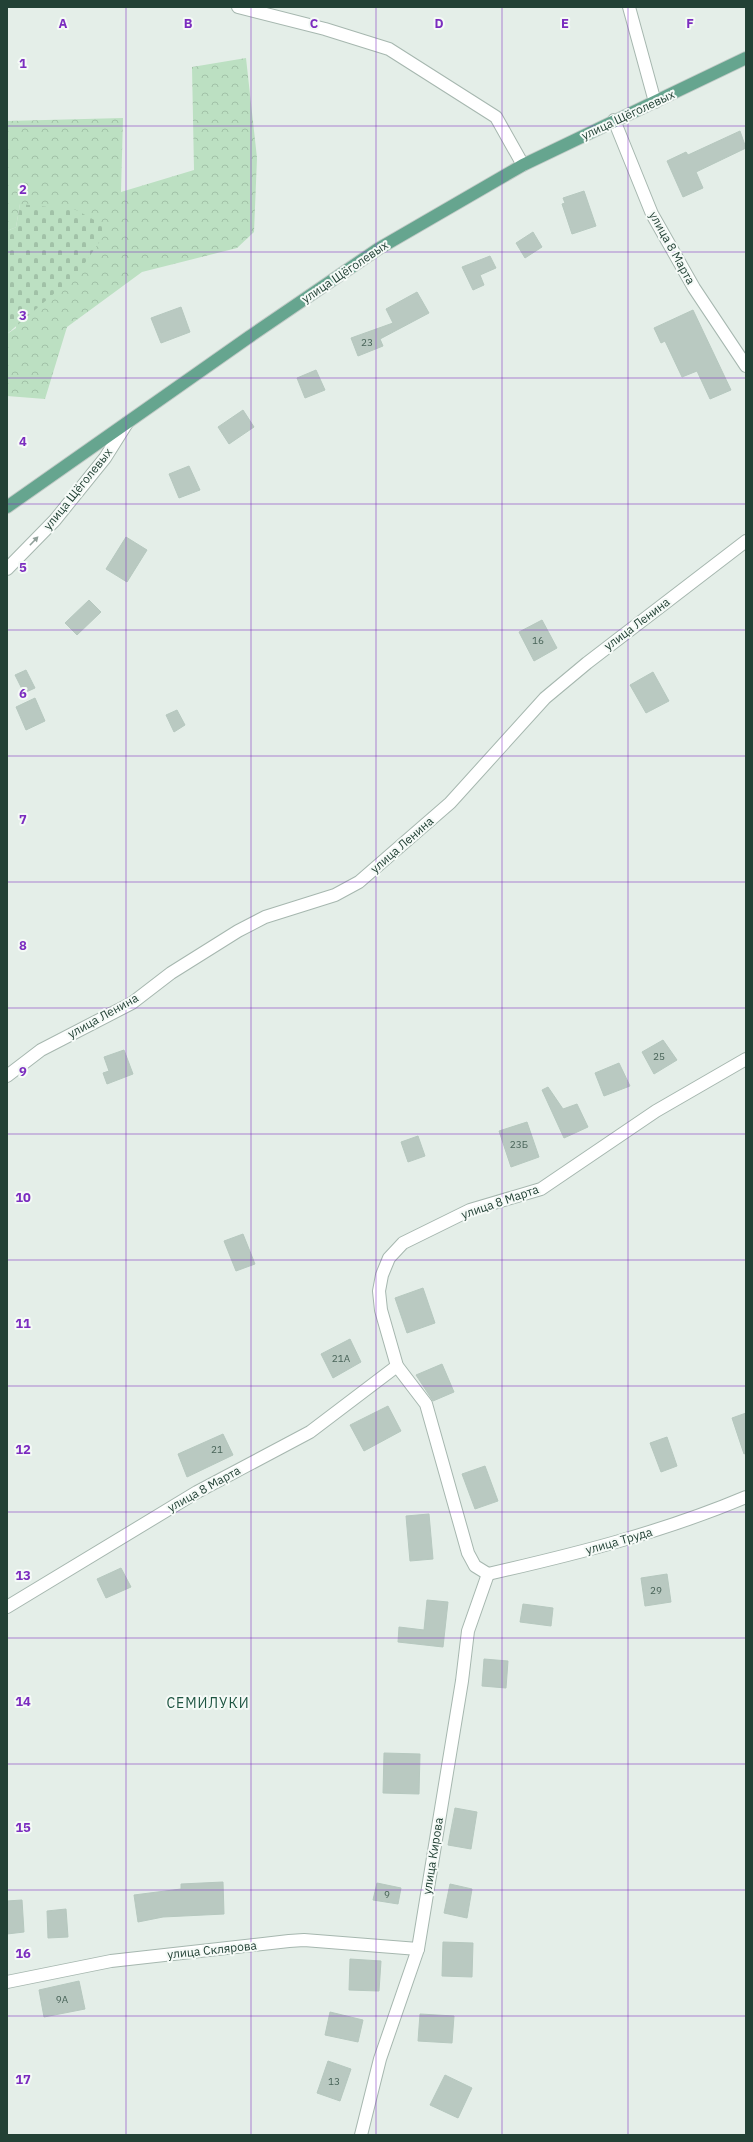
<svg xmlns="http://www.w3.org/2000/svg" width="753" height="2142" viewBox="0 0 753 2142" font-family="'IBM Plex Sans',sans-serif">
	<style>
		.forest { fill: url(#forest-crowns) }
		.cemetery { fill: url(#cemetery-stones) }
		.building { fill: #b9c9c1; stroke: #b6c8bf }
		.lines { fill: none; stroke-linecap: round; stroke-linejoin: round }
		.minor-casing { stroke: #a6b7af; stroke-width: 14 }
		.major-casing { stroke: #c1cac6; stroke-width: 14 }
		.minor { stroke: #fff; stroke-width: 12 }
		.major { stroke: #66a58f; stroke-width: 12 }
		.oneway { fill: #90a09a }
		.grid { fill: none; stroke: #7b2cbf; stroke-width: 1; stroke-opacity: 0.55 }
		.labels { text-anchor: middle; stroke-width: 4; stroke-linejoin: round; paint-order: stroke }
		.number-label { font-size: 10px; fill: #486358 }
		.street-label { font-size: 12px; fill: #224135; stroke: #f5faf7 }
		.quarter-label { font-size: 14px; letter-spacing: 1px; fill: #1d5441; stroke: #f5faf7 }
		.grid-label { font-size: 13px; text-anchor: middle; font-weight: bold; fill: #7b2cbf; stroke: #f5faf7; stroke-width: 4; stroke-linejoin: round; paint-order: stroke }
	</style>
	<defs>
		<pattern id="forest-crowns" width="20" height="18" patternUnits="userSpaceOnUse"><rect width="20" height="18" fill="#bce0c2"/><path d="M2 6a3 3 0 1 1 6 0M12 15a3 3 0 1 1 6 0" fill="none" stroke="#a1c1a7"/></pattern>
		<pattern id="cemetery-stones" width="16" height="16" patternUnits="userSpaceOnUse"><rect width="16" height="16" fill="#bce0c2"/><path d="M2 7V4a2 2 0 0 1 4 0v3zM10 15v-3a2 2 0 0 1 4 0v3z" fill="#a1c1a7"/></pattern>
	</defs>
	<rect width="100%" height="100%" fill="#e4eee8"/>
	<path class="forest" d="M 246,58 L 257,158 L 254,232 L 237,248 L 142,272 L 67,327 L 45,399 L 7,396 L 7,334 L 16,328 L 20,204 L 16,227 L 7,231 L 7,121 L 123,118 L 121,192 L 194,170 L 192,67 Z"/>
	<path class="cemetery" d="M 20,204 L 76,210 L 109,228 L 78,273 L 7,334 L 7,231 L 16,227 Z"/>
	<g class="building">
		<path d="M 740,131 L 746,148 L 696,172 L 703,188 L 683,197 L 667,161 L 686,152 L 688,155 Z"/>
		<path d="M 584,191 L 596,226 L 572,234 L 562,204 L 565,203 L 563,198 Z"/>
		<path d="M 533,232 L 542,247 L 525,258 L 516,243 Z"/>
		<path d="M 490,256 L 496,268 L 480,275 L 484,285 L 473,290 L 462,267 Z"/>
		<path d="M 417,292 L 429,313 L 380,339 L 383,346 L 358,356 L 351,338 L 393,323 L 386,309 Z"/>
		<path d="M 181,307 L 190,332 L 161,343 L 151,318 Z"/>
		<path d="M 693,310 L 731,390 L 710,399 L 697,371 L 682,377 L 665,341 L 661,343 L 654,328 Z"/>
		<path d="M 316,370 L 325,390 L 305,398 L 297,378 Z"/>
		<path d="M 243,410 L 254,427 L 229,444 L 218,427 Z"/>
		<path d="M 189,466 L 200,490 L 179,498 L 169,474 Z"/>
		<path d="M 126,537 L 147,550 L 127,582 L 106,569 Z"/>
		<path d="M 89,600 L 101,612 L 77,635 L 65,623 Z"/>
		<path d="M 542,620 L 557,648 L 534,661 L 519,632 Z"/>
		<path d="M 26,670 L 35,688 L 24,693 L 15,675 Z"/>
		<path d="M 653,672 L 669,701 L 646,713 L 630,685 Z"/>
		<path d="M 35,698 L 45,721 L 26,730 L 16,707 Z"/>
		<path d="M 177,710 L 185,725 L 174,732 L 166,715 Z"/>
		<path d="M 663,1040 L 677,1060 L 654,1074 L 642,1052 Z"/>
		<path d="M 124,1050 L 133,1074 L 107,1084 L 103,1073 L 109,1071 L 104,1057 Z"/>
		<path d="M 619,1063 L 630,1086 L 604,1096 L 595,1073 Z"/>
		<path d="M 548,1087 L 563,1109 L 577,1104 L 588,1127 L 564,1138 L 542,1090 Z"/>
		<path d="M 527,1122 L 539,1157 L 511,1167 L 499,1131 Z"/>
		<path d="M 418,1136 L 425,1156 L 408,1162 L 401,1142 Z"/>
		<path d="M 243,1234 L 255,1264 L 236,1271 L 224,1241 Z"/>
		<path d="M 423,1288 L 435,1323 L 407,1333 L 395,1298 Z"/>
		<path d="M 350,1339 L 361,1362 L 333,1378 L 321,1354 Z"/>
		<path d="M 442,1364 L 454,1392 L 433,1401 L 416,1375 Z"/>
		<path d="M 388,1406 L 401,1431 L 364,1451 L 350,1425 Z"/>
		<path d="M 746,1413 L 746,1453 L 744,1454 L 732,1418 Z"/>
		<path d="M 223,1434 L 233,1455 L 187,1477 L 178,1454 Z"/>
		<path d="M 667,1437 L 677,1466 L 661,1472 L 650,1443 Z"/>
		<path d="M 485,1466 L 498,1501 L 475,1509 L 462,1474 Z"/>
		<path d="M 429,1514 L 433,1559 L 410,1561 L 406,1516 Z"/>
		<path d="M 121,1568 L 131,1587 L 106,1598 L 97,1579 Z"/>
		<path d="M 667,1574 L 671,1602 L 645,1606 L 641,1578 Z"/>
		<path d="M 427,1600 L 448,1602 L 443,1647 L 398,1642 L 399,1627 L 424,1630 Z"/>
		<path d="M 523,1604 L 553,1608 L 551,1626 L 520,1622 Z"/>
		<path d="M 484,1659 L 508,1661 L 506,1688 L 482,1686 Z"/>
		<path d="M 384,1753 L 420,1754 L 419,1794 L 383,1793 Z"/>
		<path d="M 455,1808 L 477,1812 L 471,1849 L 448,1845 Z"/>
		<path d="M 223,1882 L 224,1914 L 163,1917 L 138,1922 L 134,1895 L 181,1889 L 181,1884 Z"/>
		<path d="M 377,1883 L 401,1888 L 398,1904 L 373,1900 Z"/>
		<path d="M 450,1884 L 472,1889 L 467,1918 L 444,1913 Z"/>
		<path d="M 22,1900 L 24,1932 L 7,1934 L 7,1901 Z"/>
		<path d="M 66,1909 L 68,1937 L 48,1938 L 47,1911 Z"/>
		<path d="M 443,1942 L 473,1943 L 472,1977 L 442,1976 Z"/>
		<path d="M 350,1959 L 381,1961 L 379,1991 L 349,1990 Z"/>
		<path d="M 79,1981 L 85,2009 L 44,2017 L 39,1990 Z"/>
		<path d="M 330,2012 L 363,2020 L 358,2042 L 325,2035 Z"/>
		<path d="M 420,2014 L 454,2016 L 452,2043 L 418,2041 Z"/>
		<path d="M 328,2061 L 351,2069 L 340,2101 L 317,2093 Z"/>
		<path d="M 445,2075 L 472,2088 L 458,2118 L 430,2105 Z"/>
	</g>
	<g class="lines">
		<g class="minor-casing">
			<g id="minor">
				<path d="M 238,7 L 325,29 L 389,49 L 496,117 L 523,165"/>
				<path d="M 629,7 L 655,102"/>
				<path d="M 614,120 L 652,214 L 694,288 L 746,366"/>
				<path d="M 7,569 L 55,520 L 105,458 L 127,423"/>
				<path d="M 7,1076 L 41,1050 L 132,1003 L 171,973 L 238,931 L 265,917 L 335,895 L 359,882 L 450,803 L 545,698 L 587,663 L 746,541"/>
				<path d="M 488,1574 L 475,1566 L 468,1553 L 426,1404 L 397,1366 L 381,1310 L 379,1291 L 382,1275 L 389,1258 L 403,1243 L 470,1210 L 541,1189 L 656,1111 L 746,1059"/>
				<path d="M 488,1574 C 576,1554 663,1532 746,1497"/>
				<path d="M 7,1607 L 197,1492 L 310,1432 L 397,1366"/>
				<path d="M 7,1982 L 111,1961 L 289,1941 L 304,1940 L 418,1949"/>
				<path d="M 361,2135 L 380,2059 L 418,1949 L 462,1681 L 468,1631 L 488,1574"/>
			</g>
		</g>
		<g class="major-casing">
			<path id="major" d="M 7,507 L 249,337 L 378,249 L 523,165 L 746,58"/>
		</g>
		<use href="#minor" class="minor"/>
		<use href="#major" class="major"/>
	</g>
	<defs><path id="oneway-solid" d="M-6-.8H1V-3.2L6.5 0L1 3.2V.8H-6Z"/></defs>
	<use class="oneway" href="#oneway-solid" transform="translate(34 541) rotate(-46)"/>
	<path class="grid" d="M 126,7 L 126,2135M 251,7 L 251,2135M 376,7 L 376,2135M 502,7 L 502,2135M 628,7 L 628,2135M 7,126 L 746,126M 7,252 L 746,252M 7,378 L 746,378M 7,504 L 746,504M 7,630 L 746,630M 7,756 L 746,756M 7,882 L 746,882M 7,1008 L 746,1008M 7,1134 L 746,1134M 7,1260 L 746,1260M 7,1386 L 746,1386M 7,1512 L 746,1512M 7,1638 L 746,1638M 7,1764 L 746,1764M 7,1890 L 746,1890M 7,2016 L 746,2016"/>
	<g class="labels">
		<g class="number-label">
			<text x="367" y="346">23</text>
			<text x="538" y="644">16</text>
			<text x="659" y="1060">25</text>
			<text x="519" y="1148">23Б</text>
			<text x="341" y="1362">21А</text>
			<text x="217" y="1453">21</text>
			<text x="656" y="1594">29</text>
			<text x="387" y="1898">9</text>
			<text x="62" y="2003">9А</text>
			<text x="334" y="2085">13</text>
		</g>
		<g class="street-label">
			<text transform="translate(628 115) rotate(-25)" y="4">улица Щёголевых</text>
			<text transform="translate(672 248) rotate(61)" y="4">улица 8 Марта</text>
			<text transform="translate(345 272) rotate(-34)" y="4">улица Щёголевых</text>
			<text transform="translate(78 489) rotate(-51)" y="4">улица Щёголевых</text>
			<text transform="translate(637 624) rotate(-37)" y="4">улица Ленина</text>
			<text transform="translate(402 845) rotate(-41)" y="4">улица Ленина</text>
			<text transform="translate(103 1016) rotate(-29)" y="4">улица Ленина</text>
			<text transform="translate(500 1202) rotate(-19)" y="4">улица 8 Марта</text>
			<text transform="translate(204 1489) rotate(-29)" y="4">улица 8 Марта</text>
			<text transform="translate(619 1541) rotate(-16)" y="4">улица Труда</text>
			<text transform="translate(433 1856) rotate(-81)" y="4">улица Кирова</text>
			<text transform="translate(212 1950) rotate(-6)" y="4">улица Склярова</text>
		</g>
		<g class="quarter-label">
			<text x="208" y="1708">СЕМИЛУКИ</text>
		</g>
	</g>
	<g class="grid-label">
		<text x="63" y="28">A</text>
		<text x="188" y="28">B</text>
		<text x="314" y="28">C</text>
		<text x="439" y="28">D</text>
		<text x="565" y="28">E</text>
		<text x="690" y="28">F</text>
		<text x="23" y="68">1</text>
		<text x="23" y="194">2</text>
		<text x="23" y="320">3</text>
		<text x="23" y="446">4</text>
		<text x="23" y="572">5</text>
		<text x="23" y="698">6</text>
		<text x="23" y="824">7</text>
		<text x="23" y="950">8</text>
		<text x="23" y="1076">9</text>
		<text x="23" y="1202">10</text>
		<text x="23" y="1328">11</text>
		<text x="23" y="1454">12</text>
		<text x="23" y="1580">13</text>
		<text x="23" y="1706">14</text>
		<text x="23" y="1832">15</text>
		<text x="23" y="1958">16</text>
		<text x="23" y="2084">17</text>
	</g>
	<rect width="753" height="2142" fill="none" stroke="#224135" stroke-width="16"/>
</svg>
